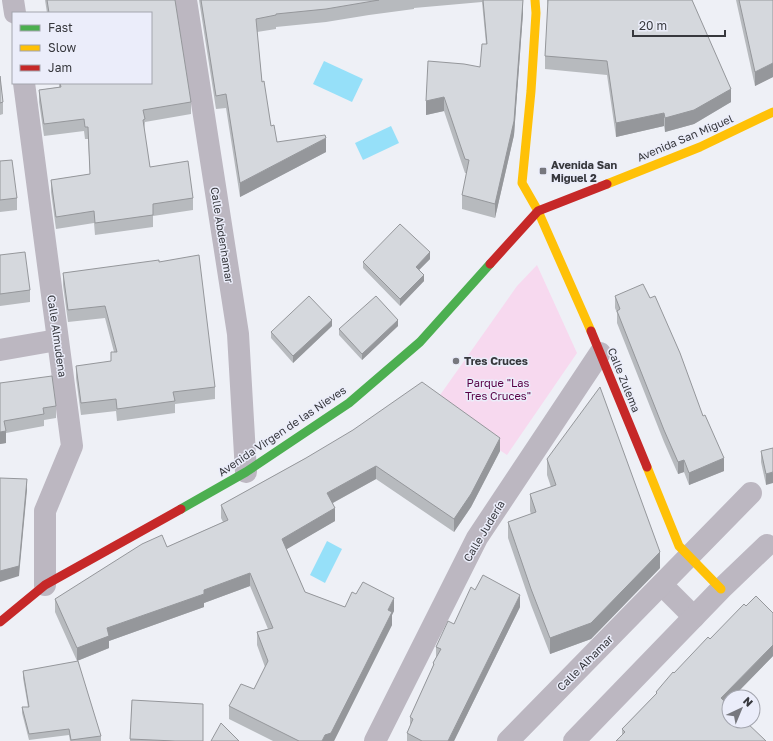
<svg xmlns="http://www.w3.org/2000/svg" width="773" height="741" viewBox="0 0 773 741" font-family="'Golos Text',sans-serif">
	<style>
		.green { fill: #f7d9ef }
		.water { fill: #96e0f9 }
		.lines { fill: none; stroke-linecap: round; stroke-linejoin: round }
		.street { stroke: #bcb7c1; stroke-width: 22 }
		.fast { stroke: #4caf50; stroke-width: 9 }
		.slow { stroke: #ffc107; stroke-width: 9 }
		.jam { stroke: #c62828; stroke-width: 9 }
		.wall { fill: #b7babe }
		.shaded-wall { fill: #95979b }
		.building { fill: #d5d8dd; stroke: #95979b }
		.poi-dot { fill: #77787e; stroke: #ebedfa; stroke-width: 1.5 }
		.labels { text-anchor: middle; stroke-width: 3; stroke-linejoin: round; paint-order: stroke }
		.street-label { font-size: 11px; fill: #37383d; stroke: #ebedfa }
		.poi-label { font-size: 11px; font-weight: bold; fill: #37383d; stroke: #ebedfa; text-anchor: start }
		.park-label { font-size: 11px; fill: #580045; stroke: #ebedfa }
	</style>
	<rect width="100%" height="100%" fill="#eef0f6"/>
	<path class="green" d="M 537,265 L 577,353 L 507,455 L 433,405 L 517,286 Z"/>
	<g class="water">
		<path d="M 324,61 L 363,79 L 352,102 L 313,84 Z"/>
		<path d="M 391,126 L 399,143 L 363,160 L 355,143 Z"/>
		<path d="M 327,541 L 342,549 L 325,583 L 310,575 Z"/>
	</g>
	<g class="lines">
		<g class="street">
			<path d="M 13,0 L 15,13"/>
			<path d="M 186,0 L 238,334 L 246,472"/>
			<path d="M 24,83 L 72,446 L 45,511 L 45,585"/>
			<path d="M 0,350 L 57,340"/>
			<path d="M 662,585 L 694,617"/>
			<path d="M 375,741 L 477,538 L 600,353"/>
			<path d="M 508,741 L 751,493"/>
			<path d="M 574,741 L 721,589 L 767,545"/>
		</g>
		<path class="fast" d="M 181,509 L 246,472 L 349,403 L 420,342 L 490,264"/>
		<g class="slow">
			<path d="M 535,0 L 536,13 L 531,91 L 522,183 L 538,211 L 591,331"/>
			<path d="M 607,184 L 700,147 L 773,112"/>
			<path d="M 647,467 L 679,546 L 721,589"/>
		</g>
		<g class="jam">
			<path d="M 490,264 L 538,211 L 607,184"/>
			<path d="M 591,331 L 647,467"/>
			<path d="M 0,622 L 45,585 L 181,509"/>
		</g>
	</g>
	<g class="wall">
		<path d="M 45,0 L 175,0 L 191,102 L 191,114 L 145,122 L 144,131 L 150,167 L 193,198 L 193,210 L 153,216 L 153,227 L 95,235 L 94,223 L 56,229 L 51,192 L 51,180 L 90,174 L 88,139 L 85,139 L 84,131 L 44,136 L 39,102 L 39,90 L 59,87 L 59,83 L 151,83 L 151,13 L 47,13 Z"/>
		<path d="M 199,0 L 523,0 L 523,13 L 514,135 L 495,218 L 462,209 L 462,195 L 467,173 L 465,173 L 444,111 L 426,115 L 426,101 L 480,67 L 486,44 L 482,2 L 414,8 L 414,9 L 369,15 L 326,22 L 276,27 L 276,29 L 257,32 L 262,82 L 271,126 L 277,142 L 326,152 L 240,197 L 226,108 L 216,109 Z"/>
		<path d="M 547,0 L 692,0 L 731,102 L 694,124 L 665,132 L 664,126 L 616,137 L 607,75 L 545,69 L 545,56 L 548,7 Z"/>
		<path d="M 736,0 L 773,0 L 773,77 L 755,86 Z"/>
		<path d="M 0,76 L 3,102 L 3,114 L 0,115 Z"/>
		<path d="M 0,161 L 17,198 L 17,210 L 0,212 Z"/>
		<path d="M 0,255 L 30,290 L 30,302 L 0,306 Z"/>
		<path d="M 430,259 L 419,270 L 424,281 L 400,306 L 363,268 L 363,262 Z"/>
		<path d="M 159,262 L 215,387 L 215,399 L 175,404 L 175,413 L 117,421 L 116,411 L 81,415 L 76,378 L 76,366 L 111,362 L 111,352 L 114,352 L 105,318 L 68,322 L 63,285 L 63,273 Z"/>
		<path d="M 615,296 L 724,471 L 689,485 L 684,472 L 678,474 L 664,442 L 617,323 L 617,313 L 615,308 Z"/>
		<path d="M 332,326 L 293,363 L 271,338 L 271,332 Z"/>
		<path d="M 398,326 L 362,360 L 339,335 L 339,329 Z"/>
		<path d="M 0,383 L 56,406 L 56,418 L 44,420 L 44,426 L 6,433 L 6,443 L 0,444 Z"/>
		<path d="M 773,448 L 766,485 L 761,462 L 761,451 Z"/>
		<path d="M 500,451 L 471,507 L 454,532 L 376,479 L 333,503 L 335,521 L 286,549 L 305,592 L 345,607 L 356,594 L 394,611 L 392,615 L 392,625 L 334,741 L 273,741 L 229,719 L 229,706 L 254,689 L 265,667 L 257,645 L 257,632 L 268,629 L 250,586 L 204,603 L 204,607 L 109,641 L 109,648 L 77,661 L 55,612 L 55,599 L 167,547 L 223,522 L 221,518 L 221,505 L 306,458 Z"/>
		<path d="M 547,459 L 660,568 L 591,639 L 550,654 L 531,605 L 508,538 L 508,522 L 531,514 L 530,511 L 530,494 L 551,487 L 547,475 Z"/>
		<path d="M 475,590 L 520,607 L 454,741 L 407,741 L 407,733 L 410,726 L 410,717 L 433,666 L 433,663 L 436,659 L 436,647 L 454,624 Z"/>
		<path d="M 710,639 L 773,656 L 733,697 L 729,697 L 729,701 L 727,703 L 622,735 L 622,729 L 656,694 L 656,692 L 674,673 Z"/>
		<path d="M 23,671 L 101,736 L 101,741 L 70,741 L 69,735 L 29,740 L 22,713 L 22,707 L 28,707 L 23,678 Z"/>
		<path d="M 132,700 L 203,741 L 130,741 Z"/>
	</g>
	<g class="shaded-wall">
		<path d="M 523,0 L 523,13 L 514,135 L 495,218 L 495,204 Z"/>
		<path d="M 773,63 L 773,77 L 755,86 L 755,72 Z"/>
		<path d="M 731,89 L 731,102 L 694,124 L 665,132 L 665,118 Z"/>
		<path d="M 444,97 L 444,111 L 426,115 L 426,101 Z"/>
		<path d="M 664,113 L 664,126 L 616,137 L 616,123 Z"/>
		<path d="M 326,138 L 326,152 L 240,197 L 240,183 Z"/>
		<path d="M 430,252 L 430,259 L 416,273 L 416,267 Z"/>
		<path d="M 424,275 L 424,281 L 400,306 L 400,299 Z"/>
		<path d="M 332,320 L 332,326 L 293,363 L 293,356 Z"/>
		<path d="M 398,320 L 398,326 L 362,360 L 362,354 Z"/>
		<path d="M 6,431 L 6,443 L 0,444 L 0,432 Z"/>
		<path d="M 500,438 L 500,451 L 471,507 L 454,532 L 454,519 Z"/>
		<path d="M 724,458 L 724,471 L 689,485 L 689,473 Z"/>
		<path d="M 684,460 L 684,472 L 678,474 L 678,462 Z"/>
		<path d="M 376,466 L 376,479 L 327,506 L 327,493 Z"/>
		<path d="M 773,472 L 773,483 L 766,485 L 766,474 Z"/>
		<path d="M 27,479 L 27,490 L 19,576 L 0,582 L 0,571 Z"/>
		<path d="M 335,508 L 335,521 L 282,552 L 282,539 Z"/>
		<path d="M 660,552 L 660,568 L 591,639 L 550,654 L 550,638 Z"/>
		<path d="M 250,573 L 250,586 L 204,603 L 204,590 Z"/>
		<path d="M 204,594 L 204,607 L 109,641 L 109,648 L 77,661 L 77,648 L 107,628 Z"/>
		<path d="M 520,595 L 520,607 L 454,741 L 448,741 Z"/>
		<path d="M 394,598 L 394,611 L 392,615 L 392,625 L 334,741 L 322,741 Z"/>
		<path d="M 773,645 L 773,656 L 733,697 L 729,697 L 729,701 L 721,709 L 721,698 Z"/>
	</g>
	<g class="building">
		<path d="M 47,0 L 175,0 L 191,102 L 143,110 L 145,119 L 143,120 L 150,167 L 188,161 L 193,198 L 153,204 L 153,215 L 95,223 L 94,211 L 56,217 L 51,180 L 90,174 L 88,127 L 85,127 L 84,119 L 44,124 L 39,90 L 61,87 L 60,83 L 151,83 L 151,13 L 49,13 Z"/>
		<path d="M 201,0 L 379,0 L 326,9 L 276,14 L 276,15 L 256,19 L 262,82 L 264,81 L 271,126 L 274,125 L 277,142 L 325,135 L 326,138 L 240,183 L 226,94 L 216,96 Z"/>
		<path d="M 483,0 L 523,0 L 514,121 L 495,204 L 462,195 L 469,160 L 465,159 L 444,97 L 426,101 L 428,61 L 464,64 L 480,67 L 482,44 L 487,44 Z"/>
		<path d="M 548,0 L 692,0 L 731,89 L 694,110 L 665,118 L 664,113 L 616,123 L 607,61 L 545,56 Z"/>
		<path d="M 739,0 L 773,0 L 773,63 L 755,72 Z"/>
		<path d="M 0,76 L 3,102 L 0,103 Z"/>
		<path d="M 12,160 L 17,198 L 0,200 L 0,161 Z"/>
		<path d="M 400,224 L 430,252 L 416,267 L 424,275 L 400,299 L 363,262 Z"/>
		<path d="M 25,252 L 30,290 L 0,294 L 0,255 Z"/>
		<path d="M 199,255 L 215,387 L 173,392 L 175,401 L 117,409 L 116,399 L 81,403 L 76,366 L 111,361 L 111,352 L 117,352 L 105,306 L 68,310 L 63,273 L 159,260 L 159,262 Z"/>
		<path d="M 643,284 L 650,298 L 655,296 L 680,353 L 703,416 L 705,415 L 724,458 L 689,473 L 684,460 L 678,462 L 664,430 L 617,311 L 620,309 L 615,296 Z"/>
		<path d="M 309,296 L 332,320 L 293,356 L 271,332 Z"/>
		<path d="M 376,296 L 398,320 L 362,354 L 339,329 Z"/>
		<path d="M 52,376 L 56,406 L 43,408 L 44,414 L 4,421 L 6,431 L 0,432 L 0,383 Z"/>
		<path d="M 422,382 L 500,438 L 471,494 L 454,519 L 376,466 L 327,493 L 335,508 L 282,539 L 305,592 L 345,607 L 352,592 L 356,594 L 363,582 L 394,598 L 388,610 L 392,612 L 361,674 L 331,733 L 325,735 L 322,741 L 299,741 L 229,706 L 241,684 L 254,689 L 268,661 L 257,632 L 273,628 L 250,573 L 204,590 L 204,594 L 107,628 L 109,636 L 77,648 L 55,599 L 142,544 L 162,535 L 167,547 L 228,520 L 221,505 L 306,458 L 353,430 Z"/>
		<path d="M 600,387 L 660,552 L 591,623 L 550,638 L 531,589 L 508,522 L 536,512 L 530,494 L 556,485 L 547,459 Z"/>
		<path d="M 773,448 L 773,472 L 766,474 L 761,451 Z"/>
		<path d="M 0,478 L 27,479 L 19,566 L 0,571 Z"/>
		<path d="M 483,575 L 520,595 L 448,741 L 422,741 L 407,733 L 413,719 L 410,717 L 434,664 L 433,663 L 441,649 L 436,647 L 448,621 L 454,624 L 471,587 L 475,590 Z"/>
		<path d="M 756,596 L 773,613 L 773,645 L 721,698 L 729,706 L 729,721 L 745,721 L 766,741 L 616,741 L 625,732 L 622,729 L 657,693 L 656,692 L 673,672 L 674,673 L 708,637 L 710,639 L 744,604 L 746,606 Z"/>
		<path d="M 78,661 L 101,736 L 71,740 L 69,729 L 29,734 L 22,707 L 29,707 L 23,671 Z"/>
		<path d="M 132,700 L 203,704 L 203,741 L 175,741 L 130,739 Z"/>
		<path d="M 221,723 L 239,741 L 211,741 Z"/>
	</g>
	<g class="poi-dot">
		<rect x="539" y="167" width="8" height="8" rx="2"/>
		<circle cx="456" cy="361" r="4"/>
	</g>
	<g class="labels">
		<g class="street-label">
			<text transform="translate(685 138) rotate(-23)" y="4">Avenida San Miguel</text>
			<text transform="translate(222 235) rotate(81)" y="4">Calle Abdenhamar</text>
			<text transform="translate(57 336) rotate(82)" y="4">Calle Almudena</text>
			<text transform="translate(624 380) rotate(68)" y="4">Calle Zulema</text>
			<text transform="translate(282 431) rotate(-34)" y="4">Avenida Virgen de las Nieves</text>
			<text transform="translate(484 531) rotate(-59)" y="4">Calle Judería</text>
			<text transform="translate(585 663) rotate(-45)" y="4">Calle Alhamar</text>
		</g>
		<g class="poi-label">
			<text x="551" y="169">Avenida San<tspan x="551" dy="13">Miguel 2</tspan></text>
			<text x="464" y="365">Tres Cruces</text>
		</g>
		<g class="park-label">
			<text x="498" y="387">Parque "Las<tspan x="498" dy="13">Tres Cruces"</tspan></text>
		</g>
	</g>
	<rect x="12" y="12" width="140" height="72" fill="#ebedfa" stroke="#a3a5ae"/>
	<rect x="20" y="25" width="20" height="6" fill="#4caf50" stroke="#a3a5ae"/>
	<text x="48" y="32" font-size="12" fill="#37383d">Fast</text>
	<rect x="20" y="45" width="20" height="6" fill="#ffc107" stroke="#a3a5ae"/>
	<text x="48" y="52" font-size="12" fill="#37383d">Slow</text>
	<rect x="20" y="65" width="20" height="6" fill="#c62828" stroke="#a3a5ae"/>
	<text x="48" y="72" font-size="12" fill="#37383d">Jam</text>
	<g transform="translate(741 709) rotate(44)"><circle r="19" fill="#ebedfa" stroke="#a3a5ae"/>
	<path d="M0-3L7 15L0 10L-7 15Z" fill="#77787e"/>
	<text y="-6" font-size="11" font-weight="bold" text-anchor="middle" fill="#37383d">N</text>
	</g>
	<path d="M633 30v6h92v-6" fill="none" stroke="#37383d" stroke-width="2"/>
	<text x="639" y="30" font-size="12" fill="#37383d" stroke="#ebedfa" stroke-width="3" paint-order="stroke">20 m</text>
</svg>
